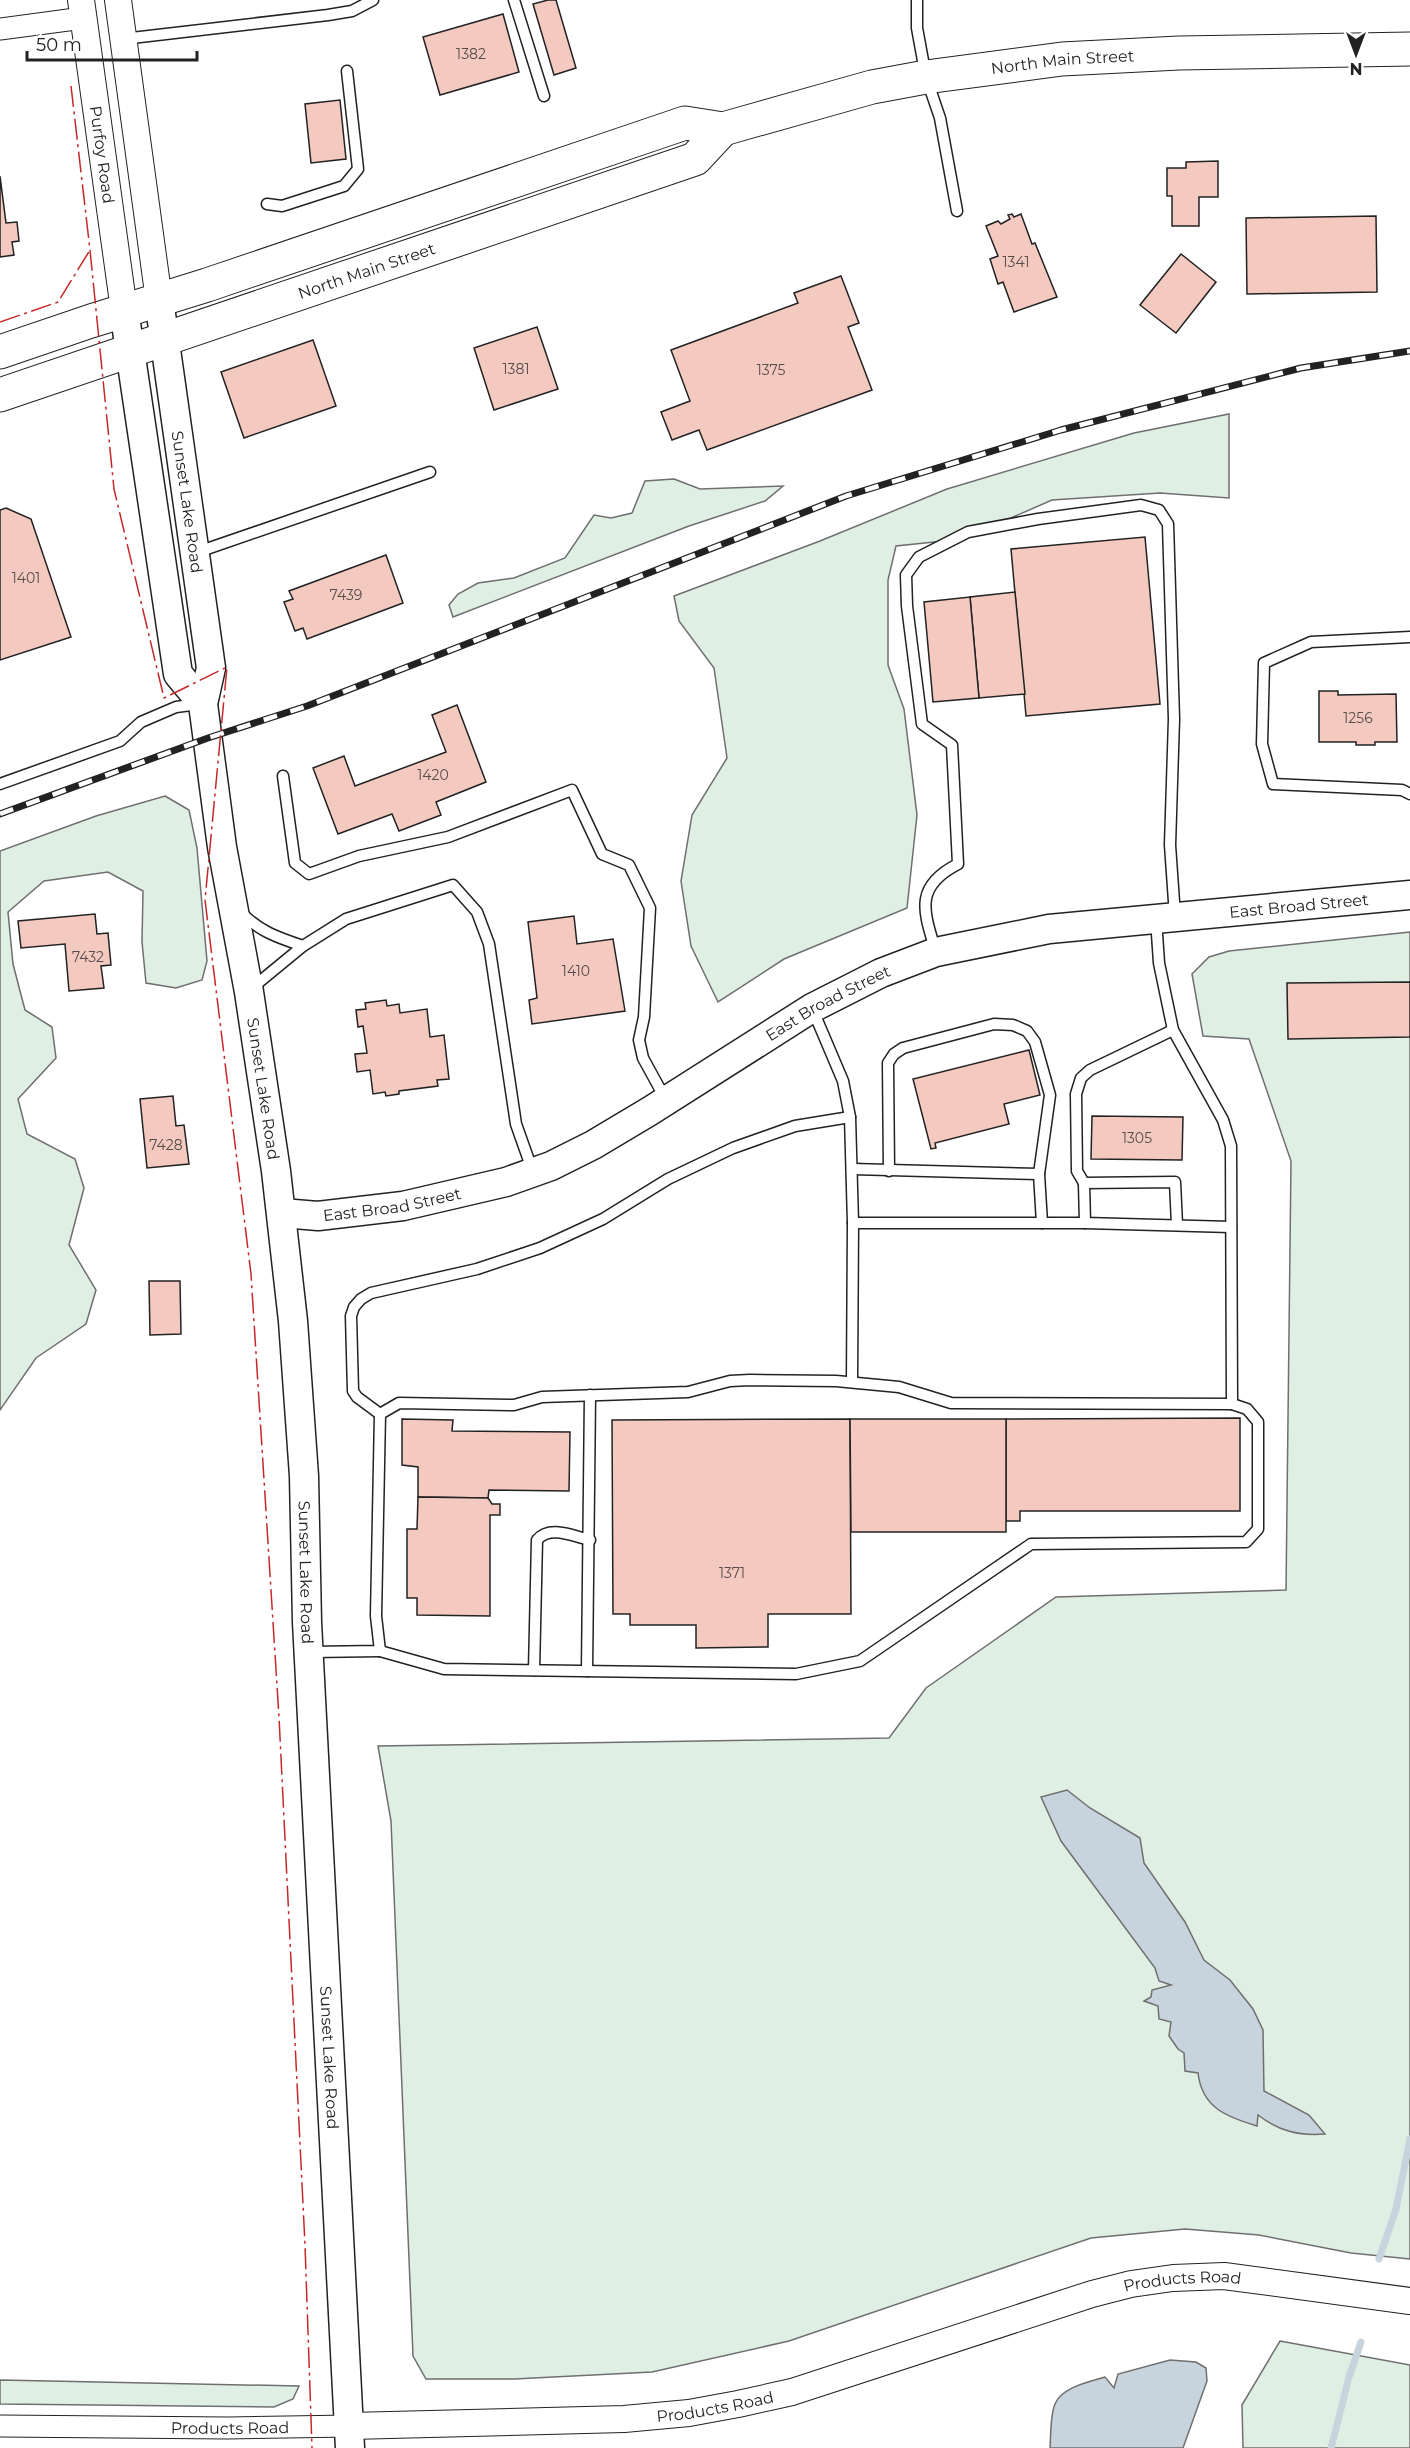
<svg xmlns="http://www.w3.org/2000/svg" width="1410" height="2448" viewBox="0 0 1410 2448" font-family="Montserrat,sans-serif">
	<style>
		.green { fill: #e0efe3; stroke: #6f6f6f; stroke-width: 1.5 }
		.water { fill: #c7d3dd; stroke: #6f6f6f; stroke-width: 1.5 }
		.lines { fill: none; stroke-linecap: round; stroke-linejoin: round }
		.stream { stroke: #c7d3dd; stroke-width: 7 }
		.building { fill: #f3c9c0; stroke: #222; stroke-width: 1.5 }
		.service-casing { stroke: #222; stroke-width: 13 }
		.minor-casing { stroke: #222; stroke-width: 23 }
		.tertiary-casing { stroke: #222; stroke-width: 28 }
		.secondary-casing { stroke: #222; stroke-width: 31 }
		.trunk-casing { stroke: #222; stroke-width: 35 }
		.service { stroke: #fff; stroke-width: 10 }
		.minor { stroke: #fff; stroke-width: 21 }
		.tertiary { stroke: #fff; stroke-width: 26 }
		.secondary { stroke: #fff; stroke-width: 28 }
		.trunk { stroke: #fff; stroke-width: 33 }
		.rail-casing { stroke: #222; stroke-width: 7 }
		.rail { stroke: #fff; stroke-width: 4.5; stroke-dasharray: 14; stroke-linecap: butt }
		.power { stroke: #c62828; stroke-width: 1.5; stroke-dasharray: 21 4.5 3 4.5; stroke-linecap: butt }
		.labels { text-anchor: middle; stroke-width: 4.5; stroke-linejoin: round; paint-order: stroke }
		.number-label { font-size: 14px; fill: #564c4a }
		.street-label { font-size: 16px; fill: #222; stroke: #fff }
	</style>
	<rect width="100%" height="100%" fill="#fff"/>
	<g class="green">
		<path d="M 1229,414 L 1229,498 L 1160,493 L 1052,500 L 963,539 L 896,546 L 888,580 L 888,665 L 904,709 L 917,815 L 907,908 L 784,959 L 718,1002 L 691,946 L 681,881 L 692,815 L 727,758 L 714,668 L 679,621 L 674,596 L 820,541 L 947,489 L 1134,433 Z"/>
		<path d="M 674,479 L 700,489 L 783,486 L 765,501 L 689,526 L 453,617 L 449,605 L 458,594 L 478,583 L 514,578 L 565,558 L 594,515 L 611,518 L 632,513 L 645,481 Z"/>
		<path d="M 165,796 L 189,810 L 197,848 L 207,961 L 202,980 L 176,988 L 146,983 L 142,942 L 143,891 L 108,872 L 44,881 L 8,912 L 13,964 L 25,1010 L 52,1027 L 56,1058 L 18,1099 L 27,1134 L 75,1159 L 84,1188 L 69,1245 L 96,1290 L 86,1324 L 36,1358 L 0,1410 L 0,851 L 96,816 Z"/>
		<path d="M 1410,932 L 1410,2259 L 1351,2253 L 1259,2235 L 1185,2229 L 1091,2238 L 789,2341 L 652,2372 L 514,2379 L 426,2379 L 413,2356 L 391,1821 L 378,1746 L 889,1738 L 926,1688 L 1056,1597 L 1286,1590 L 1291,1161 L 1249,1039 L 1203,1036 L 1192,974 L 1209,957 L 1229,951 Z"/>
		<path d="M 1280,2341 L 1410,2365 L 1410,2448 L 1243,2448 L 1242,2405 Z"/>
		<path d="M 0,2380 L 299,2386 L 293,2399 L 274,2407 L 0,2404 Z"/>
	</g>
	<g class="water">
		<path d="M 1067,1790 L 1090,1808 L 1140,1838 L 1144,1863 L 1185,1922 L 1204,1960 L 1230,1980 L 1253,2009 L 1263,2030 L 1264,2091 L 1309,2115 L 1325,2134 C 1298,2136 1279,2131 1258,2115 L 1257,2126 C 1227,2117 1202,2108 1198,2073 L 1185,2071 L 1184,2053 L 1178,2049 L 1169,2036 L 1171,2022 L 1159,2019 L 1158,2006 L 1144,2001 L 1151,1997 L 1152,1990 L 1171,1985 L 1159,1981 L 1155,1968 L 1061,1841 L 1041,1797 Z"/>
		<path d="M 1170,2360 L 1196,2362 L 1206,2368 L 1207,2381 L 1183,2448 L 1050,2448 C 1051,2435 1050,2416 1055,2404 C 1062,2387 1089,2382 1105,2377 L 1114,2388 L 1118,2374 Z"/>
	</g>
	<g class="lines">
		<g class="stream">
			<path d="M 1379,2259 L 1396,2209 L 1410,2139"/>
			<path d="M 1331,2448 L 1349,2377 L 1361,2342"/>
		</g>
	</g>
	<g class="building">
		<path d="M 548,0 L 556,0 L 576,68 L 554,75 L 533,4 Z"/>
		<path d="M 503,14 L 519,72 L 440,95 L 423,37 Z"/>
		<path d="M 340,100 L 346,159 L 311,163 L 305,104 Z"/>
		<path d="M 1218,161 L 1218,197 L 1199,197 L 1199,226 L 1172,226 L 1172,196 L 1167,196 L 1167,168 L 1186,168 L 1186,162 Z"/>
		<path d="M 0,176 L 6,223 L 17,222 L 19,241 L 12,242 L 14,255 L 0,257 Z"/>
		<path d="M 1012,214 L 1014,217 L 1021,214 L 1032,244 L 1035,243 L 1057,297 L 1014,312 L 1003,282 L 998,284 L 990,259 L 998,256 L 986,226 L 998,221 L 1001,224 L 1010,219 L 1008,215 Z"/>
		<path d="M 1376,216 L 1377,292 L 1247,294 L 1246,218 Z"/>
		<path d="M 1181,254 L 1216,282 L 1176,333 L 1140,305 Z"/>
		<path d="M 841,276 L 859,323 L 848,327 L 872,390 L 707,450 L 699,430 L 672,440 L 661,412 L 690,401 L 671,350 L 798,303 L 794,293 Z"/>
		<path d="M 537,327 L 558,389 L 494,410 L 474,348 Z"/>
		<path d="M 313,340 L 336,406 L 244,438 L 221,372 Z"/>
		<path d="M 6,508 L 31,519 L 71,637 L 0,660 L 0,510 Z"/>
		<path d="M 1145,537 L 1160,704 L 1026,716 L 1011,549 Z"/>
		<path d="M 386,555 L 403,603 L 307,639 L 303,628 L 295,631 L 284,602 L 293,599 L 289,591 Z"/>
		<path d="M 1015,592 L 1025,694 L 979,698 L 970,597 Z"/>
		<path d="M 970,597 L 979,698 L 933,702 L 924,602 Z"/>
		<path d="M 1319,691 L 1338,691 L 1338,695 L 1396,694 L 1397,742 L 1375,742 L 1375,745 L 1356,745 L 1356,742 L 1319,742 Z"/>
		<path d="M 457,705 L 486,782 L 436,802 L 441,815 L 399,831 L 392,814 L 338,834 L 313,768 L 344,756 L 355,786 L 446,752 L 432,715 Z"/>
		<path d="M 95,914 L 97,934 L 108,933 L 111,965 L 101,966 L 104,988 L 69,991 L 65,944 L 21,948 L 18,921 Z"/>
		<path d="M 574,916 L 577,944 L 613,939 L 625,1011 L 532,1024 L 529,1000 L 537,998 L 528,922 Z"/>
		<path d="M 1410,982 L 1410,1037 L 1288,1039 L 1287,983 Z"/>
		<path d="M 386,1000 L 387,1006 L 399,1004 L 400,1013 L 427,1009 L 430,1037 L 444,1035 L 449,1079 L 437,1080 L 438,1086 L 399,1091 L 399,1094 L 386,1096 L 385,1092 L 373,1094 L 370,1070 L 357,1072 L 355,1054 L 367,1053 L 363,1026 L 358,1027 L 356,1010 L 366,1009 L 365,1003 Z"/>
		<path d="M 1029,1050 L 1040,1095 L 1004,1104 L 1009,1124 L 935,1143 L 936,1148 L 931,1149 L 913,1079 Z"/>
		<path d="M 173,1096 L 176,1126 L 184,1125 L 189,1164 L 147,1168 L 140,1099 Z"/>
		<path d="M 1092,1116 L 1183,1117 L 1182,1160 L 1091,1159 Z"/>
		<path d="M 149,1281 L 180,1281 L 181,1334 L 150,1335 Z"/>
		<path d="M 1240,1418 L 1240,1511 L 1020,1511 L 1020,1521 L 1006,1521 L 1006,1419 Z"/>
		<path d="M 402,1419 L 453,1420 L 452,1431 L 570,1432 L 569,1491 L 489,1490 L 488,1498 L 418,1497 L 418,1467 L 402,1465 Z"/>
		<path d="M 850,1419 L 851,1614 L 768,1614 L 768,1647 L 696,1648 L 696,1625 L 630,1625 L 630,1614 L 613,1614 L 612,1420 Z"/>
		<path d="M 850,1419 L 1006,1419 L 1006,1532 L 851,1532 Z"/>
		<path d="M 418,1497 L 488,1498 L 492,1504 L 500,1504 L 500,1515 L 490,1515 L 490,1616 L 417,1615 L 417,1598 L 407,1598 L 407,1529 L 417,1529 Z"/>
	</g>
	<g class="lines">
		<g class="service-casing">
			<g id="service">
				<path d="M 514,0 L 544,96"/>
				<path d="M 917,0 L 917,28 L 926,77 L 940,118 L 957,211"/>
				<path d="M 123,39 L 328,15 L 352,11 L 373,0"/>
				<path d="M 267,204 L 282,206 L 344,186 L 358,169 L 347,71"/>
				<path d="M 195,553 L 430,472"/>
				<path d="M 1410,637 L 1311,642 L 1264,663 L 1262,744 L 1273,784 L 1402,790 L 1410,794"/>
				<path d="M 283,776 L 295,863 L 309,874 L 359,856 L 448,837 L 572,790 L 602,854 L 629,865 L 650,908 L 644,1017 L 639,1040 L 643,1058 L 666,1100"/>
				<path d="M 0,784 L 120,741 L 141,722 L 176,707 L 199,704"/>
				<path d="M 241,912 C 258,931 279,938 303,946"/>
				<path d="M 936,952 C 924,912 913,887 958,864 L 952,745 L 922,724 L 907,606 L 906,575 L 919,557 L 968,532 L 1038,519 L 1141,505 L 1159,510 L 1168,524 L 1174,719 L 1170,845 L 1175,916"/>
				<path d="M 256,991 L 258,983 L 303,946 L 346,919 L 453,885 L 477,912 L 489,944 L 516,1124 L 533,1172"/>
				<path d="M 812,1008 L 843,1081 L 850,1117 L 853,1223 L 852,1382"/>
				<path d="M 1173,1030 L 1090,1070 L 1081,1078 L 1076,1094 L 1077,1171 L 1084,1183 L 1175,1182 L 1177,1225"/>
				<path d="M 852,1169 L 1039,1174"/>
				<path d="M 889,1171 L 888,1063 L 894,1054 L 903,1048 L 994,1024 L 1013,1025 L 1027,1031 L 1035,1042 L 1050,1095 L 1039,1174 L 1042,1223"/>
				<path d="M 1084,1183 L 1085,1223"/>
				<path d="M 853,1223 L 1085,1223 L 1231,1227"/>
				<path d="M 380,1414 L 357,1397 L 353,1391 L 351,1316 L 354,1307 L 361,1299 L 371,1293 L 477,1269 L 540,1248 L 603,1219 L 668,1179 L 733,1148 L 795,1126 L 850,1117"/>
				<path d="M 380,1651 L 444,1669 L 796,1674 L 860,1661 L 1031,1544 L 1246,1542 L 1258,1529 L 1258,1422 L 1247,1409 L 1232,1404"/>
				<path d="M 311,1652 L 380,1651 L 376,1616 L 380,1414 L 399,1403 L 514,1405 L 542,1397 L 688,1392 L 730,1381 L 750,1380 L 836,1381 L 899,1387 L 951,1403 L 1232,1404 L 1231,1146 L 1223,1120 L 1173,1030 L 1159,963 L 1156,919"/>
				<path d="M 534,1670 L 537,1540 C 550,1525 572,1536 590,1540"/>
				<path d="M 587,1671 L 590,1395"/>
			</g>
		</g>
		<g class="minor-casing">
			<g id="minor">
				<path d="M 0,29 L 83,18"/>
				<path id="s1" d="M 0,2426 L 228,2428 L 350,2426"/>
			</g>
		</g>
		<g class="tertiary-casing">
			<g id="tertiary">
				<path id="s2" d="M 81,0 L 124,310"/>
				<path d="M 118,0 L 159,300"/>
				<path id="s3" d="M 350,2426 L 624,2419 L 689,2413 L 738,2404 L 792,2392 L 1092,2294 L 1131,2284 L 1173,2278 L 1224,2276 L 1410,2301"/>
			</g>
		</g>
		<g class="secondary-casing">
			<g id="secondary">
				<path id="s4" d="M 159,300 L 211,668 L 203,704 L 222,847 L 249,992 L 276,1171 L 293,1321 L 304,1476 L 307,1622 L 350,2448"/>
				<path d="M 124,310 L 178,674 L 203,704"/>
				<path id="s5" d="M 282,1213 L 318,1216 L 403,1206 L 506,1182 L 551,1166 L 593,1145 L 650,1111 L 812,1008 L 881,973 L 936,952 L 1049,929 L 1410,895"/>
			</g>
		</g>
		<g class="trunk-casing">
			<g id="trunk">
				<path id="s6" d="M 0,352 L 91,321 L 207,285 L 685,123 L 723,129 L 872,87 L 926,77 L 1062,59 L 1179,53 L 1410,49"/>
				<path id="s7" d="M 0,395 L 695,159 L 723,129"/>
			</g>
		</g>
		<use href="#service" class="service"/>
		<use href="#minor" class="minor"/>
		<use href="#tertiary" class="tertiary"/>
		<use href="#secondary" class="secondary"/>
		<use href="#trunk" class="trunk"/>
		<g class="rail-casing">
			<path id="rail" d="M 0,814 L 208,738 L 307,706 L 846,496 L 1061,430 L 1301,368 L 1410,351"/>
		</g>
		<use href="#rail" class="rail"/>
		<g class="power">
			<path d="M 71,86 L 90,250 L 114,489 L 164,698 L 227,667 L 205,900 L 251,1274 L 279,1717 L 305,2245 L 312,2448"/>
			<path d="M 0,322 L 58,302 L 90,250"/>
		</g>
	</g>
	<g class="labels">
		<g class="number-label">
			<text x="471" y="59">1382</text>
			<text x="1016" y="267">1341</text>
			<text x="516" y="374">1381</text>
			<text x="771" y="375">1375</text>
			<text x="26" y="583">1401</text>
			<text x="346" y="600">7439</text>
			<text x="1358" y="723">1256</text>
			<text x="433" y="780">1420</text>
			<text x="88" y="962">7432</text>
			<text x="576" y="976">1410</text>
			<text x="1137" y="1143">1305</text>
			<text x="166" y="1150">7428</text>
			<text x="732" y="1578">1371</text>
		</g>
		<g class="street-label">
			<text dy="6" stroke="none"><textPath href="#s6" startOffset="1108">North Main Street</textPath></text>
			<text dy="6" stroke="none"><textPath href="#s2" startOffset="156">Purfoy Road</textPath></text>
			<text dy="6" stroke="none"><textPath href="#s7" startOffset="387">North Main Street</textPath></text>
			<text dy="6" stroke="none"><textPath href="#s4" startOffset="204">Sunset Lake Road</textPath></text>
			<text dy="6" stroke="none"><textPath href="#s5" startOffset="1083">East Broad Street</textPath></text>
			<text dy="6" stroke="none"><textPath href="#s5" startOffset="597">East Broad Street</textPath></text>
			<text dy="6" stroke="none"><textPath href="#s4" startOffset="798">Sunset Lake Road</textPath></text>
			<text dy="6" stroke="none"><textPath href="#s5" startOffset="111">East Broad Street</textPath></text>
			<text dy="6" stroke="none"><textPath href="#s4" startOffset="1284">Sunset Lake Road</textPath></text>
			<text dy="6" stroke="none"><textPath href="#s4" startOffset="1770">Sunset Lake Road</textPath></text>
			<text dy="6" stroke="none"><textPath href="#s3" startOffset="852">Products Road</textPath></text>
			<text dy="6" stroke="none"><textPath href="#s3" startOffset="366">Products Road</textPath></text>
			<text dy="6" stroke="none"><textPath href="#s1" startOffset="230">Products Road</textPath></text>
		</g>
	</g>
	<g transform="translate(1356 54) rotate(180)" stroke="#ffffff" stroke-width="4.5" paint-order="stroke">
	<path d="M0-4.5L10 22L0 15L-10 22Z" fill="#222222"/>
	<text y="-9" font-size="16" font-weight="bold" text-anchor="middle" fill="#222222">N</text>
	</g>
	<path d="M27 51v9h170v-9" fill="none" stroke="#222222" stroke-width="3"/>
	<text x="36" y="51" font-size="18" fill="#222222" stroke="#ffffff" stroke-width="4.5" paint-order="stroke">50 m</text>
</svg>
